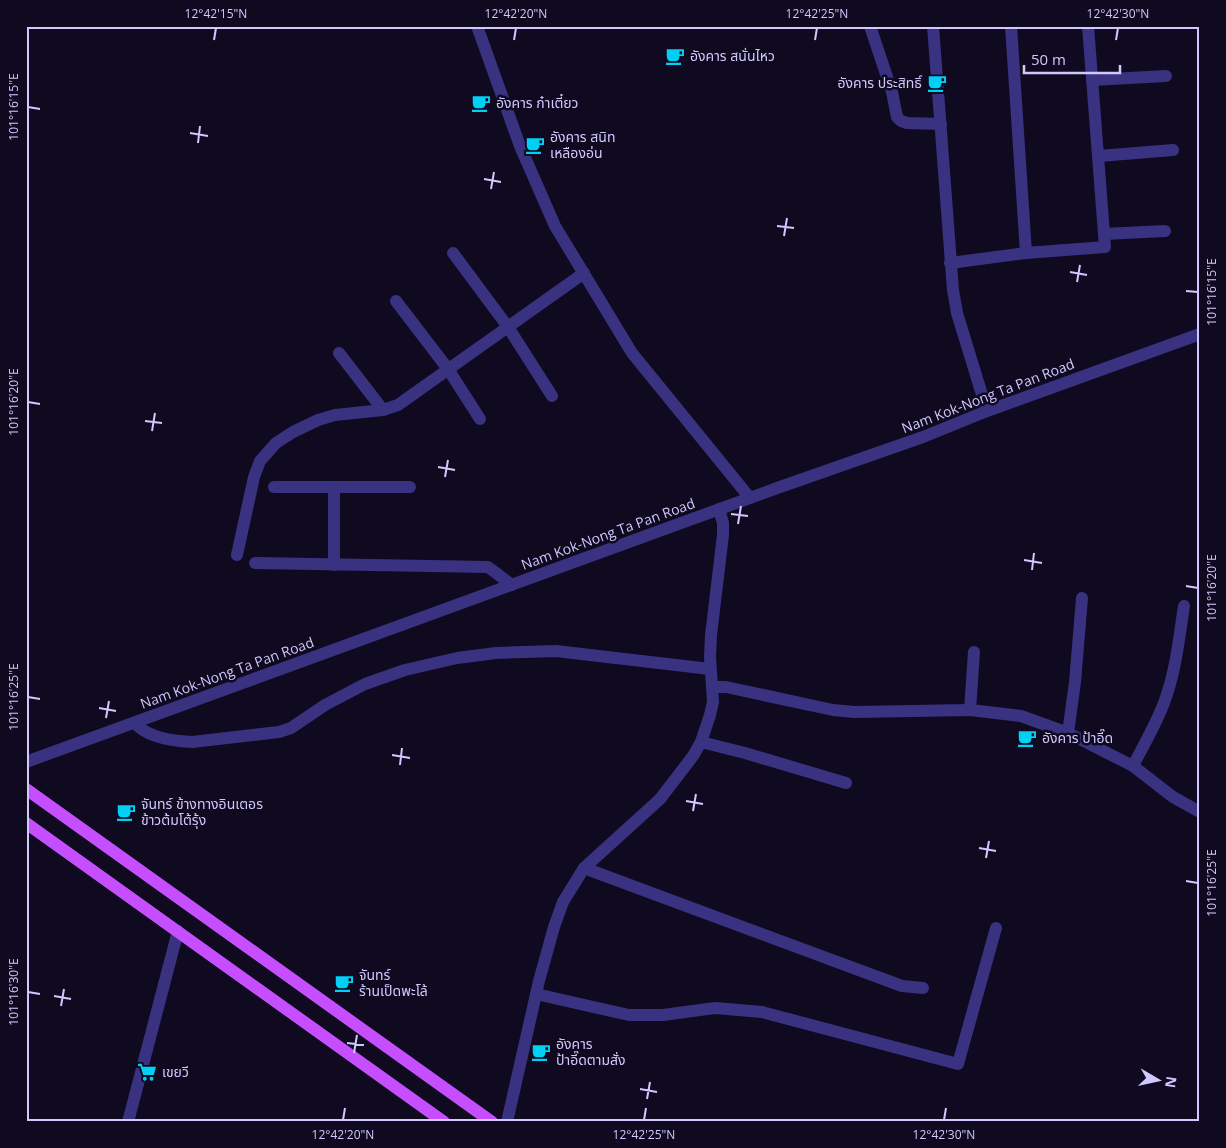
<svg xmlns="http://www.w3.org/2000/svg" width="1226" height="1148" viewBox="0 0 1226 1148" font-family="'Open Sans','Noto Sans Thai',sans-serif">
	<style>
		.lines { fill: none; stroke-linecap: round; stroke-linejoin: round }
		.minor { stroke: #383281; stroke-width: 12 }
		.primary { stroke: #c54fff; stroke-width: 12 }
		.ticks { fill: none; stroke: #d1c8ff; stroke-width: 2 }
		.labels { text-anchor: middle; stroke-width: 5; stroke-linejoin: round; paint-order: stroke }
		.poi-label { font-size: 14px; fill: #d1c8ff; stroke: #0f0a1f; text-anchor: start }
		.street-label { font-size: 14px; fill: #d1c8ff; stroke: #0f0a1f }
		.neatline { fill: none; stroke: #d1c8ff; stroke-width: 2 }
		.ticks-label { font-size: 12px; text-anchor: middle; fill: #d1c8ff }
	</style>
	<rect width="100%" height="100%" fill="#0f0a1f"/>
	<g class="lines">
		<g class="minor">
			<path d="M 477,26 L 520,146 L 555,226 L 632,353 L 750,498"/>
			<path d="M 870,26 L 892,92 L 897,117 L 901,121 L 907,123 L 941,124"/>
			<path d="M 933,26 L 953,290 L 957,313 L 987,411"/>
			<path d="M 1011,26 L 1026,253"/>
			<path d="M 1092,80 L 1166,76"/>
			<path d="M 1099,156 L 1173,150"/>
			<path d="M 1104,234 L 1165,231"/>
			<path d="M 453,253 L 508,327 L 552,396"/>
			<path d="M 950,263 L 1026,253 L 1105,247 L 1088,26"/>
			<path d="M 396,301 L 448,369 L 480,419"/>
			<path d="M 339,353 L 383,410"/>
			<path d="M 274,487 L 410,487"/>
			<path d="M 334,487 L 334,565"/>
			<path d="M 237,555 L 254,477 L 260,461 L 276,443 L 293,432 L 318,420 L 335,415 L 383,410 L 398,405 L 584,273"/>
			<path d="M 255,563 L 488,567 L 512,585"/>
			<path d="M 712,687 L 726,687 L 833,710 L 854,712 L 970,710 L 1021,716 L 1068,733 L 1133,766 L 1173,797 L 1200,812"/>
			<path d="M 970,710 L 974,652"/>
			<path d="M 135,723 C 147,738 173,741 192,742 L 279,732 L 291,728 L 325,705 L 365,684 L 405,670 L 457,658 L 496,653 L 556,651 L 710,669"/>
			<path d="M 1068,733 L 1075,682 L 1082,598"/>
			<path d="M 701,742 L 745,753 L 846,783"/>
			<path d="M 26,762 L 780,487 L 923,437 L 987,411 L 1200,334"/>
			<path d="M 1133,766 C 1144,744 1157,723 1165,700 C 1176,670 1179,638 1184,606"/>
			<path d="M 584,868 L 902,986 L 923,988"/>
			<path d="M 536,994 L 629,1015 L 663,1015 L 715,1008 L 762,1012 L 958,1064 L 996,928"/>
			<path d="M 128,1122 L 178,931"/>
			<path d="M 507,1122 L 539,981 L 554,927 L 563,902 L 584,868 L 660,799 L 693,756 L 701,742 L 710,715 L 713,702 L 710,657 L 711,635 L 723,535 L 723,523 L 719,509"/>
		</g>
		<g class="primary">
			<path d="M 26,789 L 492,1122"/>
			<path d="M 26,823 L 444,1122"/>
		</g>
	</g>
	<path class="ticks" d="M 214,40 L 216,28M 514,40 L 516,28M 815,40 L 817,28M 1116,40 L 1118,28M 28,107 L 40,109M 190,133 L 208,136M 198,143 L 200,126M 484,179 L 501,182M 491,189 L 494,172M 777,226 L 794,228M 784,236 L 787,218M 1070,272 L 1087,275M 1077,282 L 1080,265M 1186,291 L 1198,292M 28,402 L 40,404M 145,421 L 162,423M 152,431 L 155,413M 438,467 L 455,470M 445,477 L 448,460M 731,514 L 748,516M 738,524 L 741,506M 1024,560 L 1042,563M 1032,570 L 1034,553M 1186,586 L 1198,588M 28,697 L 40,699M 99,708 L 116,711M 106,718 L 109,701M 392,755 L 410,758M 400,765 L 402,748M 686,801 L 703,804M 693,811 L 696,794M 979,848 L 996,851M 986,858 L 989,841M 1186,881 L 1198,883M 28,992 L 40,994M 54,996 L 71,999M 61,1006 L 64,989M 347,1043 L 364,1045M 354,1053 L 357,1035M 640,1089 L 657,1092M 647,1099 L 650,1082M 343,1120 L 345,1108M 644,1120 L 646,1108M 944,1120 L 946,1108"/>
	<defs>
		<g id="cafe-bare" transform="scale(1.5)"><path d="M-5.5-4.5H6V0H3Q3 3.5 0 3.5H-2.5Q-5.5 3.5-5.5 0ZM3-3.2v2h1.7v-2ZM-6 4.5H4V6H-6Z" fill="#00d0f3" stroke="#0f0a1f" stroke-width="2.5" paint-order="stroke"/></g>
		<g id="supermarket-bare" transform="scale(1.5)"><path d="M-6-5.5h2.5l.6 2H6L4.5 2H-2.5L-4.4-4H-6ZM-1.5 3.2a1.3 1.3 0 1 0 .1 0ZM3 3.2a1.3 1.3 0 1 0 .1 0Z" fill="#00d0f3" stroke="#0f0a1f" stroke-width="2.5" paint-order="stroke"/></g>
	</defs>
	<g fill-rule="evenodd">
		<use href="#cafe-bare" x="675" y="56"/>
		<use href="#cafe-bare" x="937" y="83"/>
		<use href="#cafe-bare" x="481" y="103"/>
		<use href="#cafe-bare" x="535" y="145"/>
		<use href="#cafe-bare" x="1027" y="738"/>
		<use href="#cafe-bare" x="126" y="812"/>
		<use href="#cafe-bare" x="344" y="983"/>
		<use href="#cafe-bare" x="541" y="1052"/>
		<use href="#supermarket-bare" x="147" y="1072"/>
	</g>
	<g class="labels">
		<g class="poi-label">
			<text x="690" y="61">อังคาร สนั่นไหว</text>
			<text x="922" y="88" text-anchor="end">อังคาร ประสิทธิ์</text>
			<text x="496" y="108">อังคาร ก๋าเตี๋ยว</text>
			<text x="550" y="142">อังคาร สนิท<tspan x="550" dy="16">เหลืองอ่น</tspan></text>
			<text x="1042" y="743">อังคาร ป้าอี๊ด</text>
			<text x="141" y="809">จันทร์ ข้างทางอินเตอร<tspan x="141" dy="16">ข้าวต้มโต้รุ้ง</tspan></text>
			<text x="359" y="980">จันทร์<tspan x="359" dy="16">ร้านเป็ดพะโล้</tspan></text>
			<text x="556" y="1049">อังคาร<tspan x="556" dy="16">ป้าอี๊ดตามสั่ง</tspan></text>
			<text x="162" y="1077">เขยวี</text>
		</g>
		<g class="street-label">
			<text transform="translate(988 396) rotate(-21)" y="5">Nam Kok-Nong Ta Pan Road</text>
			<text transform="translate(608 534) rotate(-20)" y="5">Nam Kok-Nong Ta Pan Road</text>
			<text transform="translate(227 673) rotate(-20)" y="5">Nam Kok-Nong Ta Pan Road</text>
		</g>
	</g>
	<rect width="1226" height="1148" fill="none" stroke="#0f0a1f" stroke-width="55"/>
	<g transform="translate(1158 1080) rotate(99)" stroke="#0f0a1f" stroke-width="4" paint-order="stroke">
	<path d="M0-4L9 19L0 12L-9 19Z" fill="#d1c8ff"/>
	<text y="-8" font-size="14" font-weight="bold" text-anchor="middle" fill="#d1c8ff">N</text>
	</g>
	<path d="M1024 65v8h96v-8" fill="none" stroke="#d1c8ff" stroke-width="2.5"/>
	<text x="1031" y="65" font-size="15" fill="#d1c8ff" stroke="#0f0a1f" stroke-width="4" paint-order="stroke">50 m</text>
	<rect x="28" y="28" width="1170" height="1092" class="neatline"/>
	<g class="ticks-label">
		<text x="216" y="18">12°42'15"N</text>
		<text x="516" y="18">12°42'20"N</text>
		<text x="817" y="18">12°42'25"N</text>
		<text x="1118" y="18">12°42'30"N</text>
		<text transform="translate(14 107) rotate(-90)" y="4">101°16'15"E</text>
		<text transform="translate(1212 292) rotate(-90)" y="4">101°16'15"E</text>
		<text transform="translate(14 402) rotate(-90)" y="4">101°16'20"E</text>
		<text transform="translate(1212 588) rotate(-90)" y="4">101°16'20"E</text>
		<text transform="translate(14 697) rotate(-90)" y="4">101°16'25"E</text>
		<text transform="translate(1212 883) rotate(-90)" y="4">101°16'25"E</text>
		<text transform="translate(14 992) rotate(-90)" y="4">101°16'30"E</text>
		<text x="343" y="1139">12°42'20"N</text>
		<text x="644" y="1139">12°42'25"N</text>
		<text x="944" y="1139">12°42'30"N</text>
	</g>
</svg>
